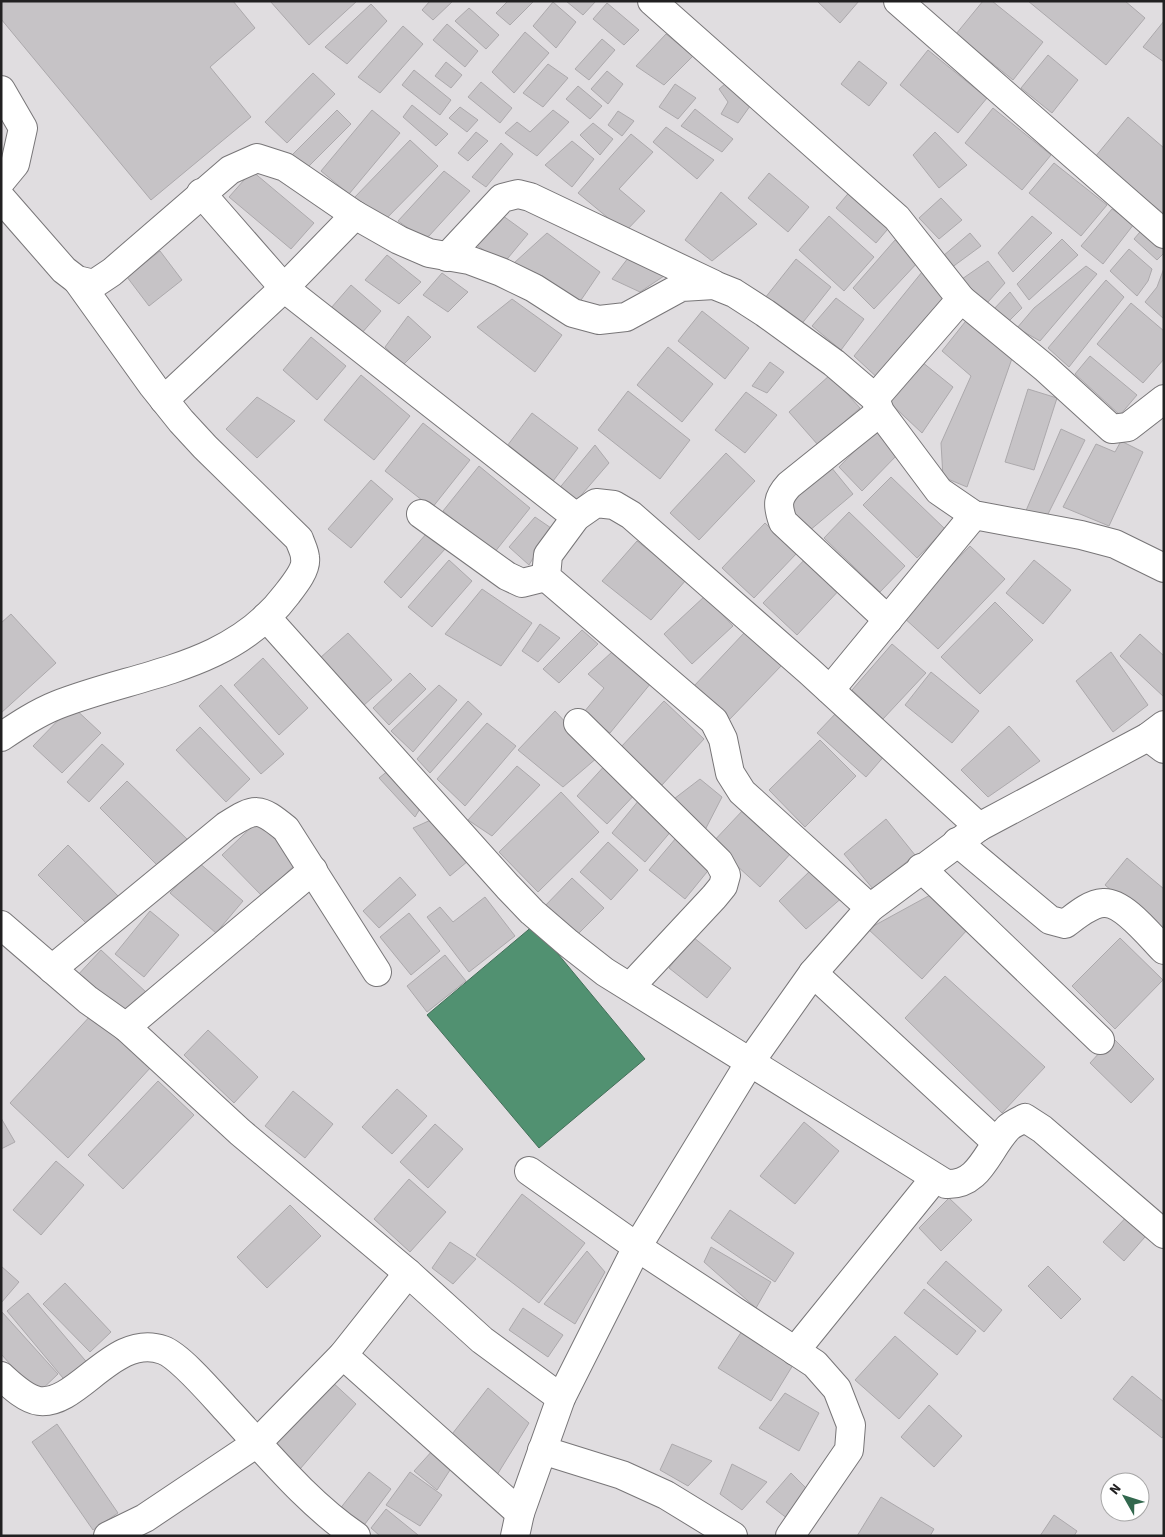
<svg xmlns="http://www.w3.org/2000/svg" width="1165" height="1537" viewBox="0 0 1165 1537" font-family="'Source Sans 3',sans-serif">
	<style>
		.water { fill: #519171; stroke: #436f59 }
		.building { fill: #c6c3c6; stroke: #aca9ac }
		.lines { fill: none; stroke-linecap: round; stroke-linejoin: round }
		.minor-casing { stroke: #787678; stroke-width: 30 }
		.tertiary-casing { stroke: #787678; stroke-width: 30 }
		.minor { stroke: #fff; stroke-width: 28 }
		.tertiary { stroke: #fff; stroke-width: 28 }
	</style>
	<rect width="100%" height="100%" fill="#e0dde0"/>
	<path class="water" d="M 534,925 L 645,1059 L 539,1148 L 427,1015 Z"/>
	<g class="building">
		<path d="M 1,1 L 233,1 L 255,28 L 210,67 L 251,117 L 151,200 L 1,19 Z"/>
		<path d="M 270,1 L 357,1 L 309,45 Z"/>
		<path d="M 430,1 L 453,1 L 433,20 L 422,10 Z"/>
		<path d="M 508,1 L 534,1 L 510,25 L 496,13 Z"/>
		<path d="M 566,1 L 596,1 L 583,15 Z"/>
		<path d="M 817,1 L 859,1 L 840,23 Z"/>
		<path d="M 983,1 L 992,1 L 1043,42 L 1013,80 L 956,34 Z"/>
		<path d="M 1028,1 L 1125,1 L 1145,18 L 1106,65 Z"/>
		<path d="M 553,2 L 576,22 L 556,48 L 533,26 Z"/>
		<path d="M 607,3 L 639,30 L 624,45 L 593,19 Z"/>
		<path d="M 371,4 L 387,21 L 347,64 L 325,47 Z"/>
		<path d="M 469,8 L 499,35 L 486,49 L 455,21 Z"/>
		<path d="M 1164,21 L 1164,62 L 1143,47 Z"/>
		<path d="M 447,24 L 478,51 L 465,67 L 433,40 Z"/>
		<path d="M 403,26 L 423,44 L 380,93 L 358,77 Z"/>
		<path d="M 525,32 L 549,53 L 514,93 L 492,72 Z"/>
		<path d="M 666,34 L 693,56 L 664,85 L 636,66 Z"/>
		<path d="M 602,39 L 615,50 L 589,80 L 575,69 Z"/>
		<path d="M 928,50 L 987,98 L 958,133 L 900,85 Z"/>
		<path d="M 1048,55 L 1078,80 L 1052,113 L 1021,88 Z"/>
		<path d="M 859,61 L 887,83 L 869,106 L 841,84 Z"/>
		<path d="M 446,62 L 462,75 L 451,88 L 435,76 Z"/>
		<path d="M 548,64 L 568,78 L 543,107 L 523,93 Z"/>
		<path d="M 414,70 L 451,100 L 440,115 L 402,85 Z"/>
		<path d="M 607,71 L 623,84 L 608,104 L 591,89 Z"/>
		<path d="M 313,73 L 335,94 L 287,143 L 265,122 Z"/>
		<path d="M 731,79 L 755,99 L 738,123 L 721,114 L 728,102 L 719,89 Z"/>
		<path d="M 481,82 L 512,108 L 500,123 L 468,97 Z"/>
		<path d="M 675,84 L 696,98 L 678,119 L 659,107 Z"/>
		<path d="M 578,86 L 602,106 L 590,119 L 566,99 Z"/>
		<path d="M 412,105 L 448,134 L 436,146 L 403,117 Z"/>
		<path d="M 460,107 L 478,120 L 467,132 L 449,118 Z"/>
		<path d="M 993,108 L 1051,155 L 1022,190 L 965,143 Z"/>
		<path d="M 695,109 L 733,139 L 722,152 L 681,126 Z"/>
		<path d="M 337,110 L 351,124 L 306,169 L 292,155 Z"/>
		<path d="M 372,110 L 400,133 L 349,194 L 321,171 Z"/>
		<path d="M 553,110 L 569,122 L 537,156 L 505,133 L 517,122 L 530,132 Z"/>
		<path d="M 618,111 L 634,121 L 622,136 L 608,125 Z"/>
		<path d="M 1128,117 L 1164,148 L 1164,214 L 1095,157 Z"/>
		<path d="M 593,123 L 613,139 L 600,155 L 580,135 Z"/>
		<path d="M 666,127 L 714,160 L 697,179 L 653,142 Z"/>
		<path d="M 476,132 L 488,141 L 468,161 L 458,153 Z"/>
		<path d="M 935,132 L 967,165 L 939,188 L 913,155 Z"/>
		<path d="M 631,134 L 653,152 L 619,189 L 645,211 L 625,232 L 578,193 Z"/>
		<path d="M 410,140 L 438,166 L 381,224 L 354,198 Z"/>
		<path d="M 572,141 L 594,159 L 572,187 L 545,165 Z"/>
		<path d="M 501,143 L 513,154 L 486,187 L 472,177 Z"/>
		<path d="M 1054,163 L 1107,205 L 1081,236 L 1029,193 Z"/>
		<path d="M 252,171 L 314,223 L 291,249 L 229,197 Z"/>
		<path d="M 444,171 L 470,191 L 429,236 L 422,238 L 398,221 Z"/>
		<path d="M 769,173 L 809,207 L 788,232 L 748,198 Z"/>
		<path d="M 852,189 L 892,224 L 876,243 L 836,208 Z"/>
		<path d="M 721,192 L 757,224 L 712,261 L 685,240 Z"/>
		<path d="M 941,198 L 962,220 L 939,239 L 919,218 Z"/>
		<path d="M 1112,209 L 1134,224 L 1103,264 L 1081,246 Z"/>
		<path d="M 499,213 L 528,234 L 503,264 L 471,241 Z"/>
		<path d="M 829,216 L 874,257 L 844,291 L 799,250 Z"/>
		<path d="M 1032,216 L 1052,233 L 1013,272 L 998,253 Z"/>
		<path d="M 1145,226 L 1164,244 L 1164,253 L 1157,260 L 1134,239 Z"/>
		<path d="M 547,233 L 600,272 L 577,306 L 514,263 Z"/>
		<path d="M 970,233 L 981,246 L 951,268 L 943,256 Z"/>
		<path d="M 1062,239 L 1078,255 L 1029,300 L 1017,284 Z"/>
		<path d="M 895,240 L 919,261 L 874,309 L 853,288 Z"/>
		<path d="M 635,249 L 670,272 L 640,292 L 612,279 Z"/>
		<path d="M 1129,249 L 1152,269 L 1148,281 L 1137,296 L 1110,271 Z"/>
		<path d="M 160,251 L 182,280 L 149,306 L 127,277 Z"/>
		<path d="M 387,255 L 421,282 L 399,304 L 365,280 Z"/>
		<path d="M 796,259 L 831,287 L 800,326 L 765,298 Z"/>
		<path d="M 988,261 L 1005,283 L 988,302 L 970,289 L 962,279 Z"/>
		<path d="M 1086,266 L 1097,274 L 1040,341 L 1017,328 L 1034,308 Z"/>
		<path d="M 1164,268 L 1164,319 L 1145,302 L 1157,287 Z"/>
		<path d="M 922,272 L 951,296 L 882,382 L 854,356 Z"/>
		<path d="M 442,273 L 468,292 L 448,312 L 423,295 Z"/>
		<path d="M 1106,280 L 1124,297 L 1069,367 L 1048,348 Z"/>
		<path d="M 351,285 L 381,311 L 361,334 L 331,308 Z"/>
		<path d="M 1010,292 L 1022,308 L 1008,322 L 993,310 Z"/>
		<path d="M 836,298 L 864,319 L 841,350 L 812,326 Z"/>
		<path d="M 512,299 L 562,335 L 535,372 L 477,327 Z"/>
		<path d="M 1131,303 L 1164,331 L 1164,359 L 1143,383 L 1097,344 Z"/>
		<path d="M 702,311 L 749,348 L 725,379 L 678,341 Z"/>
		<path d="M 973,312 L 1016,347 L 967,487 L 943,477 L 941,443 L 971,376 L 942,351 Z"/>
		<path d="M 408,316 L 431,337 L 403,365 L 385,347 Z"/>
		<path d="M 311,337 L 346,366 L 317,400 L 283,370 Z"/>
		<path d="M 668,347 L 713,384 L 682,422 L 637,385 Z"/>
		<path d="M 1090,356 L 1137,395 L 1120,415 L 1075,374 Z"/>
		<path d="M 770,362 L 784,372 L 767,393 L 752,386 Z"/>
		<path d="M 922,362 L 953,387 L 922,433 L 889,402 Z"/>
		<path d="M 361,375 L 410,416 L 374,460 L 324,420 Z"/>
		<path d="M 830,375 L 860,408 L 818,445 L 789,412 Z"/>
		<path d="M 1028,389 L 1057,398 L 1034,470 L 1005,462 Z"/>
		<path d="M 628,391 L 690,440 L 660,479 L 598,430 Z"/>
		<path d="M 746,392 L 777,415 L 745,453 L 715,430 Z"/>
		<path d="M 257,397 L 295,421 L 257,458 L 226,429 Z"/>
		<path d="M 532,413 L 578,448 L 547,489 L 501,454 Z"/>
		<path d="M 423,423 L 470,460 L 432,508 L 385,471 Z"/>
		<path d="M 876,429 L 899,453 L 862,491 L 839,467 Z"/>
		<path d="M 1061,429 L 1085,440 L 1045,520 L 1025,513 Z"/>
		<path d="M 1121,441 L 1143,452 L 1109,526 L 1063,507 L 1096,444 L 1115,452 Z"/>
		<path d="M 595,445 L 609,463 L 577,500 L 557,491 Z"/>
		<path d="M 726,453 L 755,481 L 699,540 L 670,513 Z"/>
		<path d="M 479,466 L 530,508 L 494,553 L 443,511 Z"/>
		<path d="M 831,467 L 853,494 L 809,531 L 787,505 Z"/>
		<path d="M 891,477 L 945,529 L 917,558 L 863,505 Z"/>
		<path d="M 371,480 L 393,499 L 351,548 L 328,529 Z"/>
		<path d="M 849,512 L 905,566 L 880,592 L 824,538 Z"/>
		<path d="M 535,517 L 551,528 L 529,565 L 509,547 Z"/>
		<path d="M 765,523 L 797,553 L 754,598 L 722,568 Z"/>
		<path d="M 427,533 L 445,549 L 401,598 L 384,582 Z"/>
		<path d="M 637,541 L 686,580 L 651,620 L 602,581 Z"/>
		<path d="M 970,546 L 1005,579 L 938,649 L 902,616 Z"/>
		<path d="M 809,555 L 843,586 L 797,635 L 763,603 Z"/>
		<path d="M 449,560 L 472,581 L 432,627 L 408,607 Z"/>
		<path d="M 1034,560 L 1071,590 L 1043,624 L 1006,593 Z"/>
		<path d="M 482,589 L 532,623 L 501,666 L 445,634 Z"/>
		<path d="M 705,596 L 733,626 L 692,664 L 664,634 Z"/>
		<path d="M 995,602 L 1033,640 L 980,694 L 941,657 Z"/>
		<path d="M 11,614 L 56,663 L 1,713 L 1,623 Z"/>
		<path d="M 540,624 L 560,638 L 538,662 L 522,651 Z"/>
		<path d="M 582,630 L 598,644 L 559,683 L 543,669 Z"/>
		<path d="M 745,632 L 781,666 L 729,720 L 694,686 Z"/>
		<path d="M 348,633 L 392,680 L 363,706 L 320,658 Z"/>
		<path d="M 1140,634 L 1164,656 L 1164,697 L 1120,656 Z"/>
		<path d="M 892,644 L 926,673 L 883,719 L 852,690 Z"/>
		<path d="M 612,652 L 651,683 L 610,733 L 584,712 L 604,688 L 588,674 Z"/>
		<path d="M 1111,652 L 1148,705 L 1113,732 L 1076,681 Z"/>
		<path d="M 263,658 L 308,708 L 279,735 L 234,685 Z"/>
		<path d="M 931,672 L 979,711 L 952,743 L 905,705 Z"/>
		<path d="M 410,673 L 426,689 L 389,725 L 373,708 Z"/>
		<path d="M 221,685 L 284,754 L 261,774 L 199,706 Z"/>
		<path d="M 439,685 L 457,700 L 413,752 L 391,731 Z"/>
		<path d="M 468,701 L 482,714 L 430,773 L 417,759 Z"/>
		<path d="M 664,701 L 704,739 L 662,785 L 621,747 Z"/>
		<path d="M 72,706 L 101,733 L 62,773 L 33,746 Z"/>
		<path d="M 555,711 L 598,757 L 563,787 L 518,750 Z"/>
		<path d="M 838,711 L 886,754 L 866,777 L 817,733 Z"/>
		<path d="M 487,723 L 516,746 L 465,806 L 437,779 Z"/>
		<path d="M 1009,726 L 1040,761 L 988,797 L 961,770 Z"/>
		<path d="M 200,727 L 250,779 L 226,802 L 176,750 Z"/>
		<path d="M 820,740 L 856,776 L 805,827 L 769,790 Z"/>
		<path d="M 102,744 L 124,764 L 89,802 L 67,782 Z"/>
		<path d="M 608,762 L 639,790 L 607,824 L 577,796 Z"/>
		<path d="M 517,766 L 540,785 L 492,836 L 468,820 Z"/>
		<path d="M 389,770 L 421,807 L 415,817 L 379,778 Z"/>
		<path d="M 700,779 L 722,797 L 705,830 L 670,802 Z"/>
		<path d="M 127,781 L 188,840 L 160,868 L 100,808 Z"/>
		<path d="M 561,792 L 599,832 L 538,892 L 499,852 Z"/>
		<path d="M 644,794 L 678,823 L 645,862 L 612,833 Z"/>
		<path d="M 744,809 L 792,852 L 760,887 L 712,843 Z"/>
		<path d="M 433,819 L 468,861 L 450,876 L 413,828 Z"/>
		<path d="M 886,819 L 915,855 L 873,889 L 844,854 Z"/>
		<path d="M 259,820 L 299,861 L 262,896 L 222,855 Z"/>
		<path d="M 676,838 L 711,867 L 685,899 L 649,870 Z"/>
		<path d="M 608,842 L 638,870 L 611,900 L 580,872 Z"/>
		<path d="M 68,845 L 119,897 L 89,926 L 38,875 Z"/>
		<path d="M 1127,858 L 1164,889 L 1164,926 L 1160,931 L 1105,885 Z"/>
		<path d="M 198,862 L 243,901 L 216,933 L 170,893 Z"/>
		<path d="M 811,870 L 844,896 L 806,929 L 779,901 Z"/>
		<path d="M 400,877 L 416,895 L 379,928 L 363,911 Z"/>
		<path d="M 572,878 L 604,908 L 573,939 L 542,909 Z"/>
		<path d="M 932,894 L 968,929 L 922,979 L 868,929 Z"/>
		<path d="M 485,897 L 515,936 L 469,972 L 427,917 L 440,907 L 453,922 Z"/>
		<path d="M 150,911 L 179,935 L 144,977 L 115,954 Z"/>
		<path d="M 409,913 L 440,951 L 411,975 L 380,937 Z"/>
		<path d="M 693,937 L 731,968 L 707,998 L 669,968 Z"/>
		<path d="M 1120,938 L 1163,980 L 1115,1029 L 1072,986 Z"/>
		<path d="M 101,950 L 147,993 L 123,1020 L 76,977 Z"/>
		<path d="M 445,955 L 466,981 L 427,1012 L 407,986 Z"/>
		<path d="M 945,976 L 1045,1067 L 1002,1113 L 905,1018 Z"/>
		<path d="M 93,1013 L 151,1067 L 68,1158 L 10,1103 Z"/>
		<path d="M 208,1030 L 258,1077 L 234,1103 L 184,1055 Z"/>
		<path d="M 1113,1038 L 1154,1079 L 1131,1103 L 1090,1063 Z"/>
		<path d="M 158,1081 L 194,1115 L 123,1189 L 88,1155 Z"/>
		<path d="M 397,1089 L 427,1116 L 392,1154 L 362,1127 Z"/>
		<path d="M 293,1091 L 333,1124 L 305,1158 L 265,1126 Z"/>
		<path d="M 1,1118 L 15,1142 L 1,1149 Z"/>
		<path d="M 804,1122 L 839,1151 L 795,1204 L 760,1176 Z"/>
		<path d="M 435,1124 L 463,1149 L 428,1188 L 400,1162 Z"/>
		<path d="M 56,1161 L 84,1185 L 41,1235 L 13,1210 Z"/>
		<path d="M 409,1179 L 446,1212 L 410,1252 L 374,1219 Z"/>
		<path d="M 522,1194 L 585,1243 L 539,1303 L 476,1255 Z"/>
		<path d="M 949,1198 L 972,1220 L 941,1251 L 919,1228 Z"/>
		<path d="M 290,1205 L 321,1236 L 267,1288 L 237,1257 Z"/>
		<path d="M 730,1210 L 794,1253 L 775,1282 L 711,1238 Z"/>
		<path d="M 1131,1212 L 1151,1230 L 1124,1261 L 1103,1242 Z"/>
		<path d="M 450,1242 L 476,1259 L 453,1284 L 432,1268 Z"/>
		<path d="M 711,1247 L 771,1282 L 756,1308 L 704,1262 Z"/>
		<path d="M 587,1251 L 605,1272 L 575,1324 L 544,1304 Z"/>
		<path d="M 946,1261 L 1002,1310 L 984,1332 L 927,1283 Z"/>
		<path d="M 1,1266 L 19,1282 L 1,1303 Z"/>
		<path d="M 1048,1266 L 1081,1299 L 1061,1319 L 1028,1286 Z"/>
		<path d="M 65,1283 L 111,1332 L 90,1352 L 43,1304 Z"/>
		<path d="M 924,1289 L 976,1331 L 957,1355 L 904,1313 Z"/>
		<path d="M 28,1293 L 90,1366 L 68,1384 L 7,1311 Z"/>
		<path d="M 523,1308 L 563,1335 L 548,1357 L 509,1330 Z"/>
		<path d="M 2,1312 L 58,1374 L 37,1394 L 1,1354 Z"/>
		<path d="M 742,1331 L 793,1365 L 771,1401 L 718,1368 Z"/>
		<path d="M 895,1336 L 938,1374 L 899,1419 L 855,1380 Z"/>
		<path d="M 1132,1376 L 1164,1402 L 1164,1435 L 1162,1438 L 1113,1399 Z"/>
		<path d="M 330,1380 L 356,1404 L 300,1469 L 274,1445 Z"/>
		<path d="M 488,1388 L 529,1423 L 497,1475 L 449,1438 Z"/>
		<path d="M 785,1393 L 819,1413 L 799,1451 L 759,1428 Z"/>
		<path d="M 929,1405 L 962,1436 L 934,1467 L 901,1437 Z"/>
		<path d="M 57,1424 L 118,1513 L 93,1530 L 32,1442 Z"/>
		<path d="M 672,1444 L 712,1461 L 688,1486 L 660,1470 Z"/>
		<path d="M 433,1450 L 450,1470 L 437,1490 L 414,1471 Z"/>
		<path d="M 732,1464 L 767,1482 L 742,1510 L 720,1494 Z"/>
		<path d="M 369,1472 L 391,1489 L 362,1528 L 339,1510 Z"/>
		<path d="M 410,1472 L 442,1495 L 420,1526 L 386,1505 Z"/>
		<path d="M 791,1473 L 809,1491 L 788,1519 L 766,1502 Z"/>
		<path d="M 881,1497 L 934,1529 L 930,1536 L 857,1536 Z"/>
		<path d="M 386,1509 L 418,1535 L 417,1536 L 380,1536 L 371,1528 Z"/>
		<path d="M 1054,1515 L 1077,1531 L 1074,1536 L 1040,1536 Z"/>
	</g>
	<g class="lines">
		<g class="minor-casing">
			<g id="minor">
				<path d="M 652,1 L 897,218 L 961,299 L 875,398"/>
				<path d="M 898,1 L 1164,234"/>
				<path d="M 1,90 L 23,128 L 15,164 L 1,181"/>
				<path d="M 201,193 L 284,288 L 576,517"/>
				<path d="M 1,198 L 64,270 L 77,280 L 94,284 L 112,272 L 230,170 L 257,158 L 285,167 L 355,215 L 399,240 L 429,253 L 469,260 L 501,272 L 534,288 L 573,313 L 599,320 L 626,317 L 681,287 L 714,285 L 734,293 L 765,313 L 834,363 L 875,398 L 880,412 L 939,491 L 974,515 L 1081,535 L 1115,544 L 1164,568"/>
				<path d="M 447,257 L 502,198 L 518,194 L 530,197 L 713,284"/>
				<path d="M 961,299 L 1045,368 L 1112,429 L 1128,427 L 1164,399"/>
				<path d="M 164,400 L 284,288 L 355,215"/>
				<path d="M 880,412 L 789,485 C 777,498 777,505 783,522 L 888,620"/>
				<path d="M 421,514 L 507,576 L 522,583 L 546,577"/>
				<path d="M 266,617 L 508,887 L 532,912 L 568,943 L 605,972 L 946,1184 C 980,1186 987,1150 1008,1128 C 1012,1124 1019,1121 1025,1118 L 1042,1129 L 1164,1234"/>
				<path d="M 830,690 L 974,515"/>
				<path d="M 578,723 L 719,862 L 726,875 L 723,886 L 714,897 L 630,987"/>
				<path d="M 1,737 C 19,725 37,713 57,705 C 138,673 230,670 287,594 C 294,585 307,569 305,558 C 305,552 301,545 299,539 L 205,447 L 181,421 L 153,386 L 77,280"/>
				<path d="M 1148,737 L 1164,749"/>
				<path d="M 957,842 L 1050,920 L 1065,924 C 1076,916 1089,904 1103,903 C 1123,901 1150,936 1164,950"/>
				<path d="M 921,868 L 1100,1040"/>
				<path d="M 870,908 L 742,792 L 730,773 L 723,739 L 714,721 L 546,577 L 548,555 L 576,517 L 596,503 L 614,505 L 631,515 L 809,671 L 979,827"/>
				<path d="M 1,925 L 88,1000 L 126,1027 L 240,1132 L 408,1273 L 482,1340 L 561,1398"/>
				<path d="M 52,969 L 226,826 C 256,807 259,807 286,829 L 377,972"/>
				<path d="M 813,973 L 996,1142"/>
				<path d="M 126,1027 L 313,870"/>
				<path d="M 529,1171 L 637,1247 L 815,1364 L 837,1389 L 851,1425 L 849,1450 L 790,1536"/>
				<path d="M 795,1351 L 935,1178"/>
				<path d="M 343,1355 L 520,1513"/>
				<path d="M 1,1376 C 11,1385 25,1399 39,1401 C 78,1406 114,1332 163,1350 C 180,1356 213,1395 226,1409 C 267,1453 306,1502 356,1536"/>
				<path d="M 542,1450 L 622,1475 L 666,1495 L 733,1536"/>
				<path d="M 108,1536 L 145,1518 L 257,1443 L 343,1355 L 408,1273"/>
			</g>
		</g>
		<g class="tertiary-casing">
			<path id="tertiary" d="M 515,1536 L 520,1513 L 561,1398 L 637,1247 L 750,1062 L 813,973 L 870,908 L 979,827 L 1148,737 L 1164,725"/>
		</g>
		<use href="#minor" class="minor"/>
		<use href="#tertiary" class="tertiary"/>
	</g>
	<rect width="1165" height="1537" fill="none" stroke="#212021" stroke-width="5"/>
	<g transform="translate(1125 1497) rotate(309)"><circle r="24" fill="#ffffff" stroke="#a6a6a6"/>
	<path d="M0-4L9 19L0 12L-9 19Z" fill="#32684e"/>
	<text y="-8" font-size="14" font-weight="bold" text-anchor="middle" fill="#212021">N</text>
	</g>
</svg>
